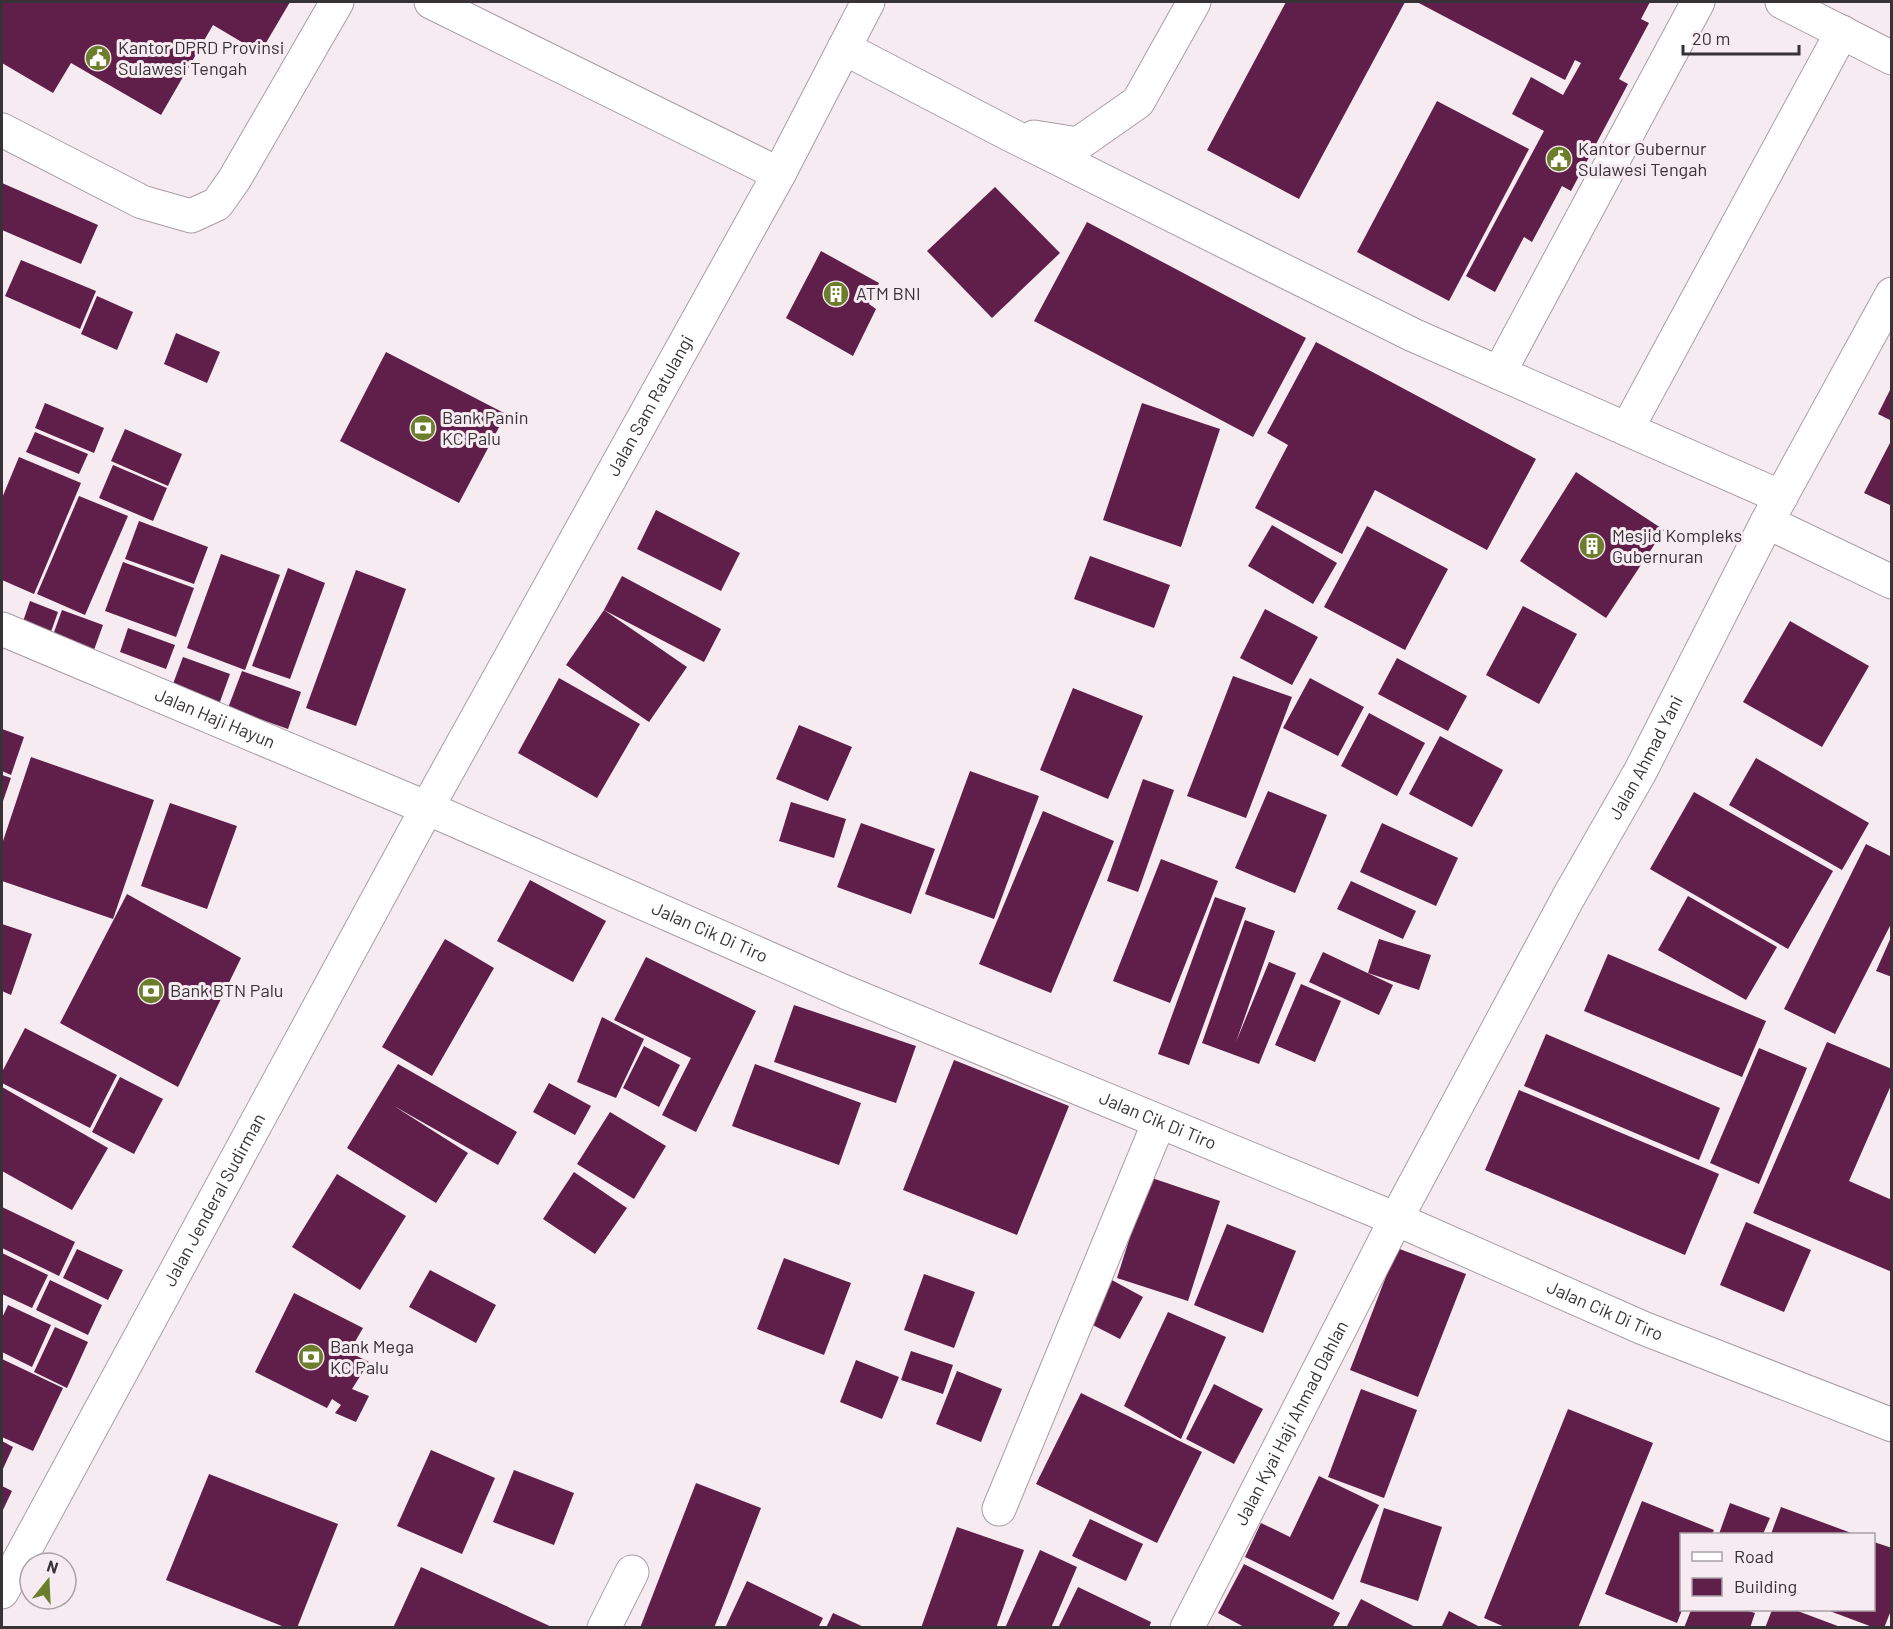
<svg xmlns="http://www.w3.org/2000/svg" width="1893" height="1629" viewBox="0 0 1893 1629" font-family="Barlow,sans-serif">
	<style>
		.building { fill: #601f4a }
		.lines { fill: none; stroke-linecap: round; stroke-linejoin: round }
		.minor-casing { stroke: #a89ea3; stroke-width: 35 }
		.highway-casing { stroke: #a89ea3; stroke-width: 35 }
		.minor { stroke: #fff; stroke-width: 33 }
		.highway { stroke: #fff; stroke-width: 33 }
		.labels { text-anchor: middle; stroke-width: 6; stroke-linejoin: round; paint-order: stroke }
		.poi-label { font-size: 18px; fill: #363235; stroke: #f6ebf1; text-anchor: start }
		.street-label { font-size: 18px; fill: #363235; stroke: #f6ebf1 }
	</style>
	<rect width="100%" height="100%" fill="#f6ebf1"/>
	<g class="building">
		<path d="M 2,2 L 290,2 L 260,53 L 213,25 L 161,115 L 71,63 L 53,93 L 2,63 Z"/>
		<path d="M 1286,2 L 1405,2 L 1299,199 L 1207,150 Z"/>
		<path d="M 1417,2 L 1650,2 L 1641,19 L 1649,23 L 1619,79 L 1628,84 L 1571,191 L 1562,186 L 1532,242 L 1524,237 L 1495,292 L 1466,276 L 1544,131 L 1512,114 L 1531,77 L 1563,95 L 1581,63 L 1575,60 L 1565,80 Z"/>
		<path d="M 1437,101 L 1529,149 L 1449,301 L 1357,252 Z"/>
		<path d="M 2,183 L 98,225 L 81,264 L 2,230 Z"/>
		<path d="M 995,187 L 1060,253 L 992,318 L 927,251 Z"/>
		<path d="M 1087,222 L 1306,338 L 1253,437 L 1034,321 Z"/>
		<path d="M 821,251 L 879,283 L 869,304 L 876,309 L 853,356 L 786,318 Z"/>
		<path d="M 21,260 L 96,291 L 80,329 L 5,296 Z"/>
		<path d="M 97,296 L 133,312 L 117,350 L 81,334 Z"/>
		<path d="M 176,333 L 220,352 L 207,383 L 164,364 Z"/>
		<path d="M 1316,342 L 1536,459 L 1487,550 L 1375,490 L 1342,554 L 1255,508 L 1288,445 L 1267,433 Z"/>
		<path d="M 386,352 L 506,414 L 459,503 L 340,441 Z"/>
		<path d="M 1892,386 L 1892,421 L 1878,414 Z"/>
		<path d="M 45,403 L 104,428 L 94,453 L 35,428 Z"/>
		<path d="M 1142,403 L 1220,429 L 1181,547 L 1103,520 Z"/>
		<path d="M 125,429 L 182,454 L 168,486 L 111,461 Z"/>
		<path d="M 35,432 L 88,454 L 79,474 L 26,452 Z"/>
		<path d="M 1892,439 L 1892,506 L 1864,493 Z"/>
		<path d="M 19,457 L 81,483 L 34,594 L 2,580 L 2,498 Z"/>
		<path d="M 113,465 L 167,488 L 153,521 L 99,498 Z"/>
		<path d="M 1576,472 L 1664,530 L 1606,618 L 1520,561 Z"/>
		<path d="M 79,496 L 128,516 L 85,615 L 37,594 Z"/>
		<path d="M 656,510 L 740,553 L 721,591 L 637,549 Z"/>
		<path d="M 139,521 L 208,547 L 194,584 L 125,559 Z"/>
		<path d="M 1272,525 L 1337,563 L 1313,604 L 1248,566 Z"/>
		<path d="M 1367,526 L 1448,569 L 1405,650 L 1324,607 Z"/>
		<path d="M 221,554 L 280,575 L 245,670 L 187,648 Z"/>
		<path d="M 1090,556 L 1170,585 L 1154,628 L 1074,599 Z"/>
		<path d="M 123,562 L 194,588 L 176,637 L 105,611 Z"/>
		<path d="M 288,568 L 325,583 L 290,679 L 252,666 Z"/>
		<path d="M 356,570 L 406,589 L 356,726 L 306,708 Z"/>
		<path d="M 622,576 L 721,629 L 704,662 L 604,610 Z"/>
		<path d="M 30,601 L 58,612 L 47,643 L 19,633 Z"/>
		<path d="M 1523,606 L 1577,634 L 1539,704 L 1486,675 Z"/>
		<path d="M 1265,609 L 1318,637 L 1292,685 L 1240,658 Z"/>
		<path d="M 62,610 L 103,625 L 90,661 L 49,646 Z"/>
		<path d="M 604,610 L 687,667 L 649,722 L 566,665 Z"/>
		<path d="M 1790,621 L 1869,666 L 1822,747 L 1743,702 Z"/>
		<path d="M 128,628 L 175,645 L 166,669 L 120,652 Z"/>
		<path d="M 183,657 L 230,674 L 217,710 L 170,692 Z"/>
		<path d="M 1397,658 L 1467,696 L 1448,731 L 1378,694 Z"/>
		<path d="M 242,671 L 301,692 L 288,729 L 228,708 Z"/>
		<path d="M 1233,676 L 1292,697 L 1246,818 L 1187,796 Z"/>
		<path d="M 559,678 L 640,724 L 597,798 L 518,753 Z"/>
		<path d="M 1310,678 L 1364,707 L 1338,756 L 1283,728 Z"/>
		<path d="M 1073,688 L 1143,716 L 1108,799 L 1040,770 Z"/>
		<path d="M 1369,713 L 1425,743 L 1397,796 L 1341,766 Z"/>
		<path d="M 799,725 L 852,747 L 828,801 L 776,779 Z"/>
		<path d="M 2,729 L 24,737 L 11,775 L 2,771 Z"/>
		<path d="M 1440,736 L 1503,770 L 1472,827 L 1409,794 Z"/>
		<path d="M 31,757 L 154,800 L 113,919 L 2,881 L 2,844 Z"/>
		<path d="M 1756,758 L 1869,823 L 1842,870 L 1729,805 Z"/>
		<path d="M 970,771 L 1039,796 L 994,919 L 925,894 Z"/>
		<path d="M 2,775 L 11,778 L 2,804 Z"/>
		<path d="M 1143,779 L 1174,790 L 1138,892 L 1107,881 Z"/>
		<path d="M 1268,791 L 1327,815 L 1295,893 L 1235,868 Z"/>
		<path d="M 1694,792 L 1833,871 L 1788,949 L 1650,869 Z"/>
		<path d="M 791,802 L 846,819 L 834,858 L 779,841 Z"/>
		<path d="M 170,803 L 237,826 L 207,909 L 141,886 Z"/>
		<path d="M 1043,811 L 1114,841 L 1051,993 L 979,964 Z"/>
		<path d="M 861,823 L 935,849 L 911,914 L 837,887 Z"/>
		<path d="M 1382,823 L 1458,858 L 1436,906 L 1360,872 Z"/>
		<path d="M 1866,844 L 1892,857 L 1892,922 L 1835,1034 L 1784,1009 Z"/>
		<path d="M 1161,859 L 1218,881 L 1170,1003 L 1113,981 Z"/>
		<path d="M 530,880 L 606,921 L 573,982 L 497,941 Z"/>
		<path d="M 1351,881 L 1416,911 L 1403,939 L 1337,909 Z"/>
		<path d="M 127,894 L 241,958 L 178,1087 L 60,1023 Z"/>
		<path d="M 1688,896 L 1777,947 L 1746,1000 L 1658,950 Z"/>
		<path d="M 1215,897 L 1246,908 L 1189,1065 L 1158,1054 Z"/>
		<path d="M 1245,920 L 1275,931 L 1236,1042 L 1269,962 L 1296,973 L 1259,1064 L 1202,1043 Z"/>
		<path d="M 2,924 L 32,934 L 11,995 L 2,991 Z"/>
		<path d="M 1892,935 L 1892,977 L 1876,971 Z"/>
		<path d="M 445,939 L 494,968 L 432,1076 L 382,1047 Z"/>
		<path d="M 1379,939 L 1431,955 L 1419,990 L 1368,973 Z"/>
		<path d="M 1323,952 L 1393,985 L 1379,1015 L 1309,982 Z"/>
		<path d="M 1608,954 L 1766,1021 L 1742,1077 L 1584,1011 Z"/>
		<path d="M 646,957 L 756,1011 L 696,1132 L 662,1115 L 691,1058 L 614,1020 Z"/>
		<path d="M 1301,984 L 1341,1001 L 1315,1062 L 1275,1045 Z"/>
		<path d="M 794,1005 L 916,1046 L 896,1103 L 774,1062 Z"/>
		<path d="M 602,1017 L 644,1039 L 616,1098 L 577,1082 Z"/>
		<path d="M 25,1028 L 117,1075 L 90,1128 L 2,1083 L 2,1072 Z"/>
		<path d="M 1546,1034 L 1720,1108 L 1699,1160 L 1524,1086 Z"/>
		<path d="M 1827,1042 L 1892,1069 L 1892,1083 L 1849,1181 L 1892,1200 L 1892,1272 L 1753,1213 Z"/>
		<path d="M 644,1046 L 680,1065 L 659,1107 L 623,1088 Z"/>
		<path d="M 1759,1048 L 1807,1068 L 1759,1184 L 1710,1163 Z"/>
		<path d="M 954,1060 L 1069,1106 L 1017,1235 L 903,1190 Z"/>
		<path d="M 398,1064 L 517,1132 L 498,1165 L 394,1106 L 468,1153 L 436,1203 L 347,1148 Z"/>
		<path d="M 755,1064 L 861,1103 L 839,1165 L 732,1126 Z"/>
		<path d="M 120,1077 L 163,1099 L 134,1154 L 92,1132 Z"/>
		<path d="M 549,1083 L 591,1106 L 575,1135 L 533,1112 Z"/>
		<path d="M 2,1087 L 108,1148 L 72,1210 L 2,1171 Z"/>
		<path d="M 1519,1090 L 1719,1174 L 1685,1255 L 1485,1170 Z"/>
		<path d="M 610,1112 L 666,1146 L 634,1199 L 577,1164 Z"/>
		<path d="M 574,1172 L 627,1208 L 595,1254 L 543,1219 Z"/>
		<path d="M 337,1174 L 406,1216 L 360,1290 L 292,1247 Z"/>
		<path d="M 1149,1177 L 1220,1201 L 1188,1301 L 1117,1278 Z"/>
		<path d="M 2,1207 L 75,1242 L 59,1276 L 2,1248 Z"/>
		<path d="M 1746,1222 L 1811,1250 L 1784,1312 L 1720,1285 Z"/>
		<path d="M 1227,1224 L 1296,1251 L 1263,1333 L 1194,1305 Z"/>
		<path d="M 1397,1248 L 1466,1274 L 1418,1397 L 1350,1370 Z"/>
		<path d="M 77,1249 L 123,1270 L 108,1300 L 63,1278 Z"/>
		<path d="M 2,1253 L 48,1275 L 32,1308 L 2,1294 Z"/>
		<path d="M 784,1258 L 851,1283 L 824,1355 L 757,1329 Z"/>
		<path d="M 430,1270 L 496,1305 L 476,1343 L 409,1307 Z"/>
		<path d="M 924,1274 L 975,1292 L 954,1348 L 904,1330 Z"/>
		<path d="M 1110,1279 L 1143,1297 L 1120,1339 L 1087,1322 Z"/>
		<path d="M 50,1280 L 102,1305 L 88,1335 L 36,1310 Z"/>
		<path d="M 294,1293 L 363,1328 L 349,1352 L 369,1362 L 352,1389 L 369,1396 L 356,1422 L 335,1413 L 341,1405 L 332,1399 L 327,1408 L 255,1372 Z"/>
		<path d="M 8,1305 L 51,1325 L 32,1367 L 2,1352 L 2,1318 Z"/>
		<path d="M 1168,1312 L 1226,1337 L 1181,1439 L 1124,1406 Z"/>
		<path d="M 55,1327 L 88,1342 L 67,1388 L 34,1372 Z"/>
		<path d="M 911,1351 L 953,1365 L 943,1394 L 901,1380 Z"/>
		<path d="M 2,1359 L 63,1388 L 33,1451 L 2,1437 Z"/>
		<path d="M 856,1360 L 899,1377 L 882,1419 L 840,1402 Z"/>
		<path d="M 957,1371 L 1002,1389 L 981,1442 L 936,1424 Z"/>
		<path d="M 1214,1384 L 1263,1409 L 1234,1464 L 1186,1439 Z"/>
		<path d="M 1361,1389 L 1417,1410 L 1384,1498 L 1328,1477 Z"/>
		<path d="M 1081,1393 L 1202,1452 L 1157,1543 L 1036,1484 Z"/>
		<path d="M 1568,1409 L 1653,1443 L 1578,1628 L 1507,1628 L 1484,1618 Z"/>
		<path d="M 2,1441 L 13,1447 L 2,1471 Z"/>
		<path d="M 431,1450 L 495,1478 L 462,1554 L 397,1526 Z"/>
		<path d="M 514,1470 L 574,1493 L 554,1545 L 493,1522 Z"/>
		<path d="M 209,1474 L 338,1524 L 297,1628 L 287,1628 L 166,1580 Z"/>
		<path d="M 1319,1476 L 1379,1505 L 1333,1600 L 1245,1557 L 1261,1523 L 1290,1537 Z"/>
		<path d="M 696,1483 L 761,1508 L 728,1593 L 714,1628 L 640,1628 Z"/>
		<path d="M 2,1486 L 12,1491 L 2,1512 Z"/>
		<path d="M 1642,1501 L 1714,1530 L 1712,1534 L 1682,1534 L 1682,1610 L 1677,1623 L 1605,1594 Z"/>
		<path d="M 1730,1503 L 1770,1518 L 1763,1534 L 1719,1534 Z"/>
		<path d="M 1781,1507 L 1854,1534 L 1771,1534 Z"/>
		<path d="M 1384,1508 L 1442,1527 L 1418,1601 L 1360,1582 Z"/>
		<path d="M 1090,1519 L 1143,1544 L 1126,1581 L 1072,1556 Z"/>
		<path d="M 957,1527 L 1024,1550 L 996,1628 L 921,1628 Z"/>
		<path d="M 1874,1542 L 1892,1548 L 1892,1608 L 1884,1628 L 1875,1628 L 1827,1610 L 1874,1610 Z"/>
		<path d="M 1040,1550 L 1077,1567 L 1051,1628 L 1005,1628 Z"/>
		<path d="M 1244,1564 L 1340,1613 L 1332,1628 L 1246,1628 L 1218,1613 Z"/>
		<path d="M 421,1567 L 554,1628 L 393,1628 Z"/>
		<path d="M 747,1581 L 823,1618 L 818,1628 L 725,1628 Z"/>
		<path d="M 1078,1587 L 1151,1622 L 1149,1628 L 1058,1628 Z"/>
		<path d="M 1361,1599 L 1417,1628 L 1346,1628 Z"/>
		<path d="M 1691,1610 L 1745,1610 L 1755,1613 L 1750,1628 L 1684,1628 Z"/>
		<path d="M 1772,1610 L 1795,1610 L 1843,1628 L 1765,1628 Z"/>
		<path d="M 1449,1611 L 1482,1628 L 1441,1628 Z"/>
		<path d="M 833,1613 L 866,1628 L 826,1628 Z"/>
	</g>
	<g class="lines">
		<g class="minor-casing">
			<g id="minor">
				<path d="M 431,2 L 779,174"/>
				<path d="M 1782,2 L 1892,58"/>
				<path d="M 844,48 L 1009,134 L 1413,335 L 1781,497"/>
				<path d="M 2,130 L 142,202 L 191,216 L 217,204 L 234,180 L 337,2"/>
				<path d="M 1034,137 L 1078,144 L 1138,102 L 1194,2"/>
				<path d="M 1499,373 L 1698,2"/>
				<path d="M 1627,429 L 1842,32"/>
				<path d="M 1767,522 L 1892,582"/>
				<path id="s1" d="M 2,629 L 427,808 L 845,992 L 1396,1219 L 1643,1328 L 1892,1425"/>
				<path d="M 999,1509 L 1159,1122"/>
				<path d="M 604,1628 L 632,1572"/>
				<path id="s2" d="M 1187,1628 L 1396,1219 L 1568,898 L 1640,772 L 1767,522 L 1892,294"/>
			</g>
		</g>
		<g class="highway-casing">
			<g id="highway">
				<path id="s3" d="M 2,1592 L 427,808 L 779,174 L 868,2"/>
			</g>
		</g>
		<use href="#minor" class="minor"/>
		<use href="#highway" class="highway"/>
	</g>
	<defs>
		<g id="civic-disc" transform="scale(1.35)"><circle r="9.5" fill="#6c7d2c" stroke="#f6ebf1"/><path d="M-.6-6.5H3V-4.5H.6V-3L4-1V1h2V6H-6V1h2V-1L-.6-3ZM-1.2 2.5V6h2.4V2.5Z" fill="#fff"/></g>
		<g id="building-disc" transform="scale(1.35)"><circle r="9.5" fill="#6c7d2c" stroke="#f6ebf1"/><path d="M-4-6H4V6H1V3H-1V6H-4ZM-2.5-4.3h1.7v1.8h-1.7ZM.8-4.3h1.7v1.8H.8ZM-2.5-1h1.7V.8h-1.7ZM.8-1h1.7V.8H.8Z" fill="#fff"/></g>
		<g id="bank-disc" transform="scale(1.35)"><circle r="9.5" fill="#6c7d2c" stroke="#f6ebf1"/><path d="M-6-4H6V4H-6ZM0-2.3a2.3 2.3 0 1 0 0 4.6a2.3 2.3 0 1 0 0-4.6Z" fill="#fff"/></g>
	</defs>
	<g fill-rule="evenodd">
		<use href="#civic-disc" x="98" y="58"/>
		<use href="#civic-disc" x="1559" y="159"/>
		<use href="#building-disc" x="836" y="294"/>
		<use href="#bank-disc" x="423" y="428"/>
		<use href="#building-disc" x="1592" y="546"/>
		<use href="#bank-disc" x="151" y="991"/>
		<use href="#bank-disc" x="311" y="1357"/>
	</g>
	<g class="labels">
		<g class="poi-label">
			<text x="118" y="54">Kantor DPRD Provinsi<tspan x="118" dy="21">Sulawesi Tengah</tspan></text>
			<text x="1578" y="155">Kantor Gubernur<tspan x="1578" dy="21">Sulawesi Tengah</tspan></text>
			<text x="856" y="300">ATM BNI</text>
			<text x="442" y="424">Bank Panin<tspan x="442" dy="21">KC Palu</tspan></text>
			<text x="1612" y="542">Mesjid Kompleks<tspan x="1612" dy="21">Gubernuran</tspan></text>
			<text x="170" y="997">Bank BTN Palu</text>
			<text x="330" y="1353">Bank Mega<tspan x="330" dy="21">KC Palu</tspan></text>
		</g>
		<g class="street-label">
			<text dy="6" stroke="none"><textPath href="#s3" startOffset="1352">Jalan Sam Ratulangi</textPath></text>
			<text dy="6" stroke="none"><textPath href="#s1" startOffset="231">Jalan Haji Hayun</textPath></text>
			<text dy="6" stroke="none"><textPath href="#s2" startOffset="984">Jalan Ahmad Yani</textPath></text>
			<text dy="6" stroke="none"><textPath href="#s1" startOffset="770">Jalan Cik Di Tiro</textPath></text>
			<text dy="6" stroke="none"><textPath href="#s1" startOffset="1256">Jalan Cik Di Tiro</textPath></text>
			<text dy="6" stroke="none"><textPath href="#s3" startOffset="446">Jalan Jenderal Sudirman</textPath></text>
			<text dy="6" stroke="none"><textPath href="#s1" startOffset="1742">Jalan Cik Di Tiro</textPath></text>
			<text dy="6" stroke="none"><textPath href="#s2" startOffset="230">Jalan Kyai Haji Ahmad Dahlan</textPath></text>
		</g>
	</g>
	<rect width="1893" height="1629" fill="none" stroke="#363235" stroke-width="6"/>
	<rect x="1680" y="1533" width="195" height="78" fill="#f6ebf1" stroke="#a9a1a6" stroke-width="1.5"/>
	<rect x="1692" y="1552" width="30" height="9" fill="#ffffff" stroke="#a9a1a6" stroke-width="1.5"/>
	<text x="1734" y="1563" font-size="18" fill="#363235">Road</text>
	<rect x="1692" y="1578" width="30" height="18" fill="#601f4a" stroke="#a9a1a6" stroke-width="1.5"/>
	<text x="1734" y="1593" font-size="18" fill="#363235">Building</text>
	<g transform="translate(48 1581) rotate(18)"><circle r="28" fill="#f6ebf1" stroke="#a9a1a6" stroke-width="1.5"/>
	<path d="M0-4.5L10 22L0 15L-10 22Z" fill="#6c7d2c"/>
	<text y="-9" font-size="16" font-weight="bold" text-anchor="middle" fill="#363235">N</text>
	</g>
	<path d="M1683 45v9h116v-9" fill="none" stroke="#363235" stroke-width="3"/>
	<text x="1692" y="45" font-size="18" fill="#363235" stroke="#f6ebf1" stroke-width="4.5" paint-order="stroke">20 m</text>
</svg>
